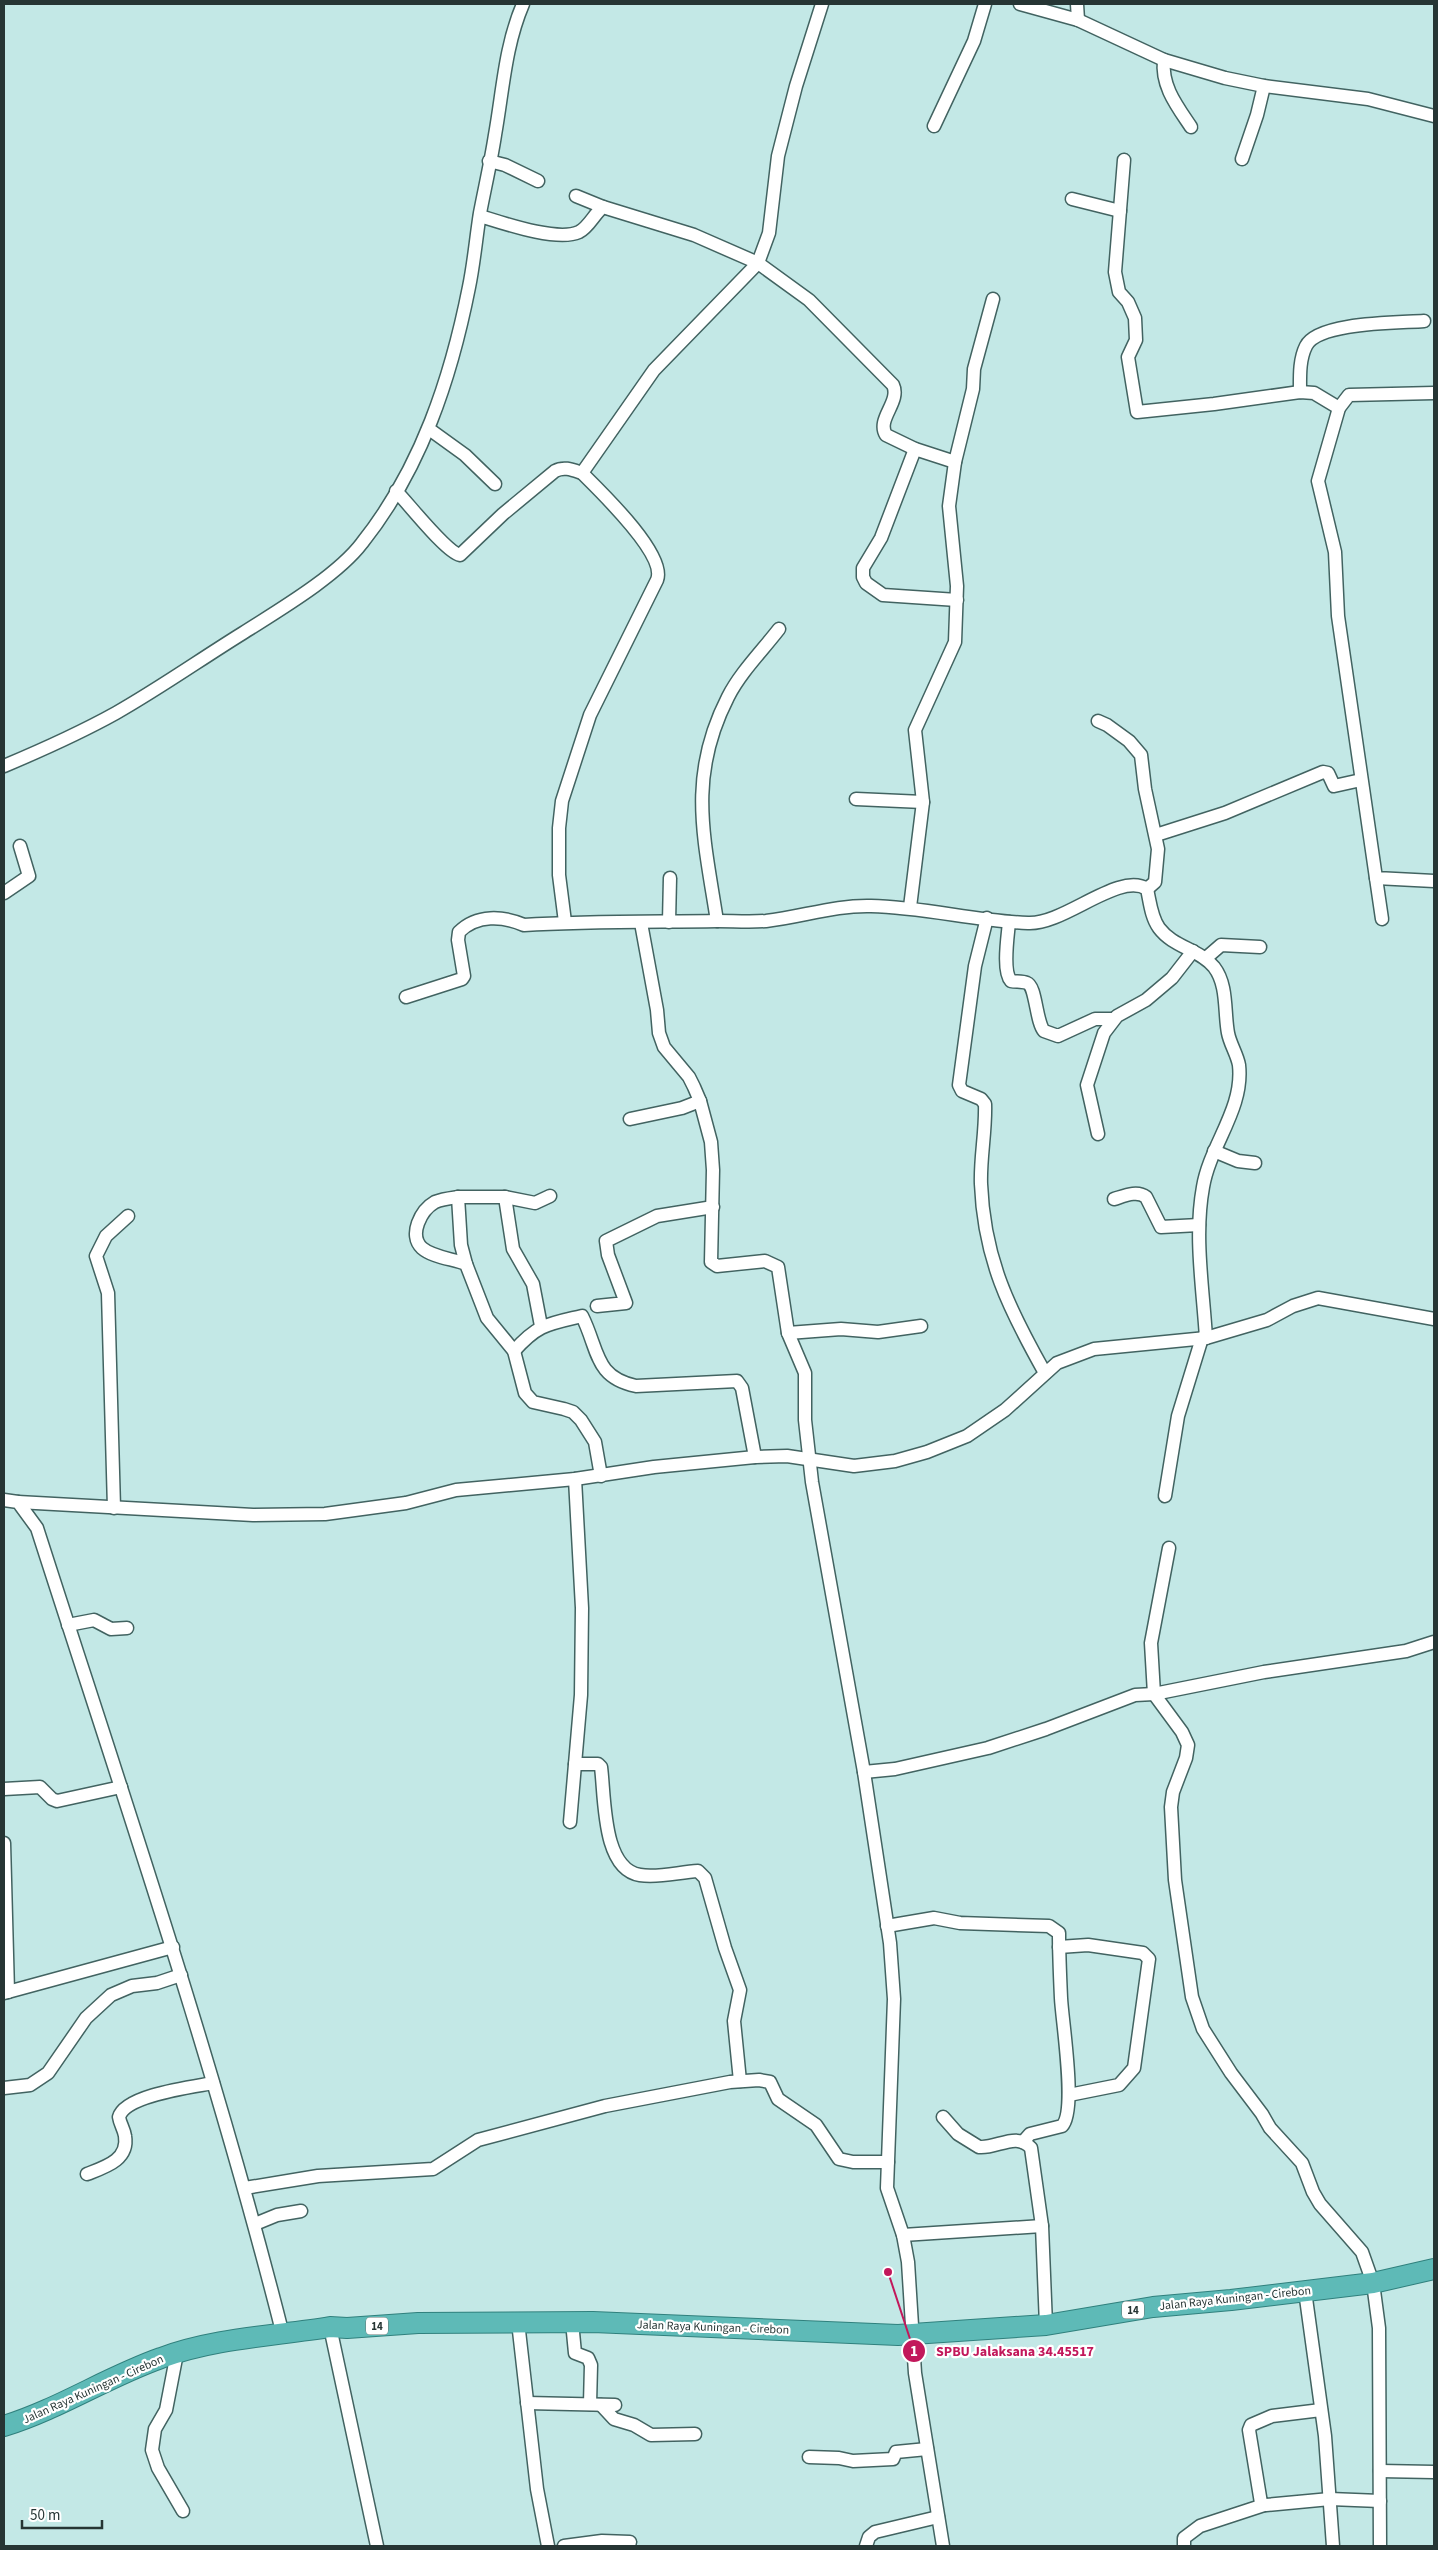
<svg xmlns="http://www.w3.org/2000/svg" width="1438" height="2550" viewBox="0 0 1438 2550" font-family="'Source Sans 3',sans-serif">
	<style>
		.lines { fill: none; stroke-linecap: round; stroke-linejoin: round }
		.minor-casing { stroke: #426361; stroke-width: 15 }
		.trunk-casing { stroke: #30807d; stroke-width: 22 }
		.minor { stroke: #fff; stroke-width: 12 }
		.trunk { stroke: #5ebab7; stroke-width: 20 }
		.labels { text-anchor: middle; stroke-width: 4.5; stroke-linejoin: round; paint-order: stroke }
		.shield { fill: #fff; stroke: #677271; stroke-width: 1 }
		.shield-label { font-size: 11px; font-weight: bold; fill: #263534 }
		.street-label { font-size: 12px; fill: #263534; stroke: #fff }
		.leader { fill: none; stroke: #c2185b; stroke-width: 2 }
		.callout-dot { fill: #c2185b; stroke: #fff; stroke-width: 2 }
		.mark-label { font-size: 15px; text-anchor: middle; font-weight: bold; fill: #fff }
		.callout-label { font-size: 14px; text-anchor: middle; font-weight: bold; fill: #c2185b; stroke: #fff; stroke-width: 4.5; stroke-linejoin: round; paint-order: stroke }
	</style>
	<rect width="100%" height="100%" fill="#c3e8e6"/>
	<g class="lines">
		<g class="minor-casing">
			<g id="minor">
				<path d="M 1020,4 L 1078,20 L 1164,60 L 1225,78 L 1264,86 L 1368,99 L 1434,116"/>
				<path d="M 1077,4 L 1078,20"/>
				<path d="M 1164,60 C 1161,86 1177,106 1191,127"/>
				<path d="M 934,126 L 974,41 L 985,4"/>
				<path d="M 1242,159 L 1257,115 L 1264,86"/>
				<path d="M 1124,160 L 1115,272 L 1119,292 L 1128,302 L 1135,318 L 1136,340 L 1128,357 L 1137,412 L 1214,404 L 1300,392 L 1314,393 L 1339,408"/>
				<path d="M 489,161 L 505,165 L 538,181"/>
				<path d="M 576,196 L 603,207"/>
				<path d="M 1072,199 L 1120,211"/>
				<path d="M 480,216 C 503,223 557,242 579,232 C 589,227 594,214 603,207 L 694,235 L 758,263 L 809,300 L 893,385 C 901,402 876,419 886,435 L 915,449 L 955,462"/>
				<path d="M 1300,392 C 1300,377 1299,360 1306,346 C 1318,322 1398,323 1424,321"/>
				<path d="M 1434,393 L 1349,395 L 1339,408 L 1318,481 L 1335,552 L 1338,616 L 1376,878 L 1434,881"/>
				<path d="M 429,429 L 465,455 L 495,484"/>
				<path d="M 915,449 L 881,538 L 863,568 L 863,577 L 866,583 L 883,595 L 957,600"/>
				<path d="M 582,473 L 654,370 L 758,263 L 769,233 L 778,156 L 796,86 L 822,4"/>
				<path d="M 396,491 C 408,503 446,552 460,555 L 503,514 L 555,471 C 564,466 573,470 582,473 C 600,491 667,555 657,580 L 590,715 L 562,801 L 559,828 L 559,875 L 565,922"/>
				<path d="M 1098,721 L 1107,725 L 1129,741 L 1141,755 L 1145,789 L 1158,849 L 1155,882 L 1147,889"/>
				<path d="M 4,766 C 42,750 80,733 116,713 C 160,688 201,659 243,633 C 279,610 337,576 362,543 C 421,469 451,378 469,287 C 474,263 476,238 480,213 C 485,187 491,161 495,135 C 503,90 505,46 523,4"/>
				<path d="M 856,799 L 923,802"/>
				<path d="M 1156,835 L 1225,813 L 1323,772 L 1328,773 L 1334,786 L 1361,780"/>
				<path d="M 1376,878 L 1382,919"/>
				<path d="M 4,893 L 29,876 L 20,846"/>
				<path d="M 910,907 L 923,802 L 915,730 L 955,642 L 957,586 L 949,506 L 955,462 L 973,389 L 974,369 L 993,299"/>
				<path d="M 987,918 L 975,966 L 959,1085 L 962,1091 L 981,1099 L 985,1104 C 986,1131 980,1158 981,1184 C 984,1259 1009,1309 1045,1373"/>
				<path d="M 717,921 C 704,837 687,777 728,697 C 740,673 762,651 779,629"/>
				<path d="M 669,922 L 670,878"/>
				<path d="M 1009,922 C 1008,935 1002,971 1011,981 C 1016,982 1022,981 1027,983 C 1036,986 1036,1022 1044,1031 L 1058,1036 L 1095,1019 L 1113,1019"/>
				<path d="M 641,923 L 657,1010 L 659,1033 L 664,1047 L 689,1077 L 694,1087 L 700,1101 L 711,1142 L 713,1170 L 711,1262 L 717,1266 L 765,1261 L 778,1267 L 788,1333 L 805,1373 L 805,1420 L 812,1482 L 864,1772 L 890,1943 L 894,1999 L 887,2188 L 903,2235 L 908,2262 L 915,2373 L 943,2546"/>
				<path d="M 1206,958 L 1221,945 L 1260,947"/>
				<path d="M 406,997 L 462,979 L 464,976 L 458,940 L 459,932 C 477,914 503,916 524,925 C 588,921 653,922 717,921 C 733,921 750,922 766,921 C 802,917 835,905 871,906 C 924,907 975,921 1028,923 C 1064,925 1119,871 1147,889 C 1150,902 1151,917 1159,928 C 1173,947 1199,949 1214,967 C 1228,985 1224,1012 1228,1033 C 1230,1044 1237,1054 1239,1065 C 1244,1109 1210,1145 1203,1187 C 1194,1236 1203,1288 1206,1338"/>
				<path d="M 630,1119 L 682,1108 L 700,1101"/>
				<path d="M 1098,1134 L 1087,1085 L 1104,1033 L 1117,1016 L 1146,1000 L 1172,978 L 1193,951"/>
				<path d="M 1214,1151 L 1238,1161 L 1255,1163"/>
				<path d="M 458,1197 C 451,1198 442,1199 435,1202 C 421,1210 408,1235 422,1248 C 432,1257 453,1259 466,1264 L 487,1318 L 514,1351 L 525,1393 L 533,1402 L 564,1409 L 573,1412 L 581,1420 L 595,1442 L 601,1476"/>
				<path d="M 505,1197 L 513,1249 L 533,1284 L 541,1326"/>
				<path d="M 1114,1199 C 1124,1196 1137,1190 1146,1197 L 1161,1227 L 1199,1225"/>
				<path d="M 466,1264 L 461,1245 L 458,1197 L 505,1197 L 535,1203 L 550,1196"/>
				<path d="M 597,1306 L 626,1303 L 608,1255 L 606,1241 L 657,1216 L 713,1207"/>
				<path d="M 788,1333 L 841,1329 L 878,1332 L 921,1326"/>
				<path d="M 514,1351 C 538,1324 548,1324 582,1316 C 599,1350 594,1377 636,1386 L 737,1381 L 742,1388 L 755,1457"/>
				<path d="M 1165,1496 L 1178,1416 L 1202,1338"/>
				<path d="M 4,1500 L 18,1502 L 37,1528 C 123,1796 214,2062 283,2335"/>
				<path d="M 18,1502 L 253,1515 L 325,1514 L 406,1503 L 456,1490 L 575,1479 L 654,1467 L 755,1457 L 787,1456 L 854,1466 L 895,1461 L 927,1452 L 967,1436 L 1005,1410 L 1057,1363 L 1094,1349 L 1206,1338 L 1267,1320 L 1293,1306 L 1318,1298 L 1434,1319"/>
				<path d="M 114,1508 L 108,1293 L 96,1256 L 106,1236 L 128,1216"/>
				<path d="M 1169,1548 L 1151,1643 L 1154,1694 L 1182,1732 L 1188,1745 L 1186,1758 L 1173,1792 L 1171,1807 L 1175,1880 L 1192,1997 L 1203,2029 L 1231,2073 L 1262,2114 L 1270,2128 L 1302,2163 L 1313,2192 L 1320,2204 L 1362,2252 L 1373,2283 L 1379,2328 L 1380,2546"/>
				<path d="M 68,1625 L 94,1620 L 111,1629 L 127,1628"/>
				<path d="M 575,1764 L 598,1764 L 601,1767 C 605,1797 602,1869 640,1875 C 659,1878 679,1872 698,1871 L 705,1878 L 725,1948 L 740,1990 L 734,2021 L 740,2081"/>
				<path d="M 864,1772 L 895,1769 L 988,1748 L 1046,1729 L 1135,1695 L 1154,1694 L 1264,1672 L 1406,1651 L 1434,1642"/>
				<path d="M 4,1789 L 40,1787 L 52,1799 L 57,1801 L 121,1787"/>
				<path d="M 570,1822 L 581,1695 L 582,1608 L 575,1479"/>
				<path d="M 4,1843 L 8,1992"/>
				<path d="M 887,1926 L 934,1918 L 960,1923 L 1049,1926 L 1059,1933 C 1059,1954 1060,1976 1061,1998 C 1062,2021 1077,2111 1062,2126 L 1030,2134 L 1023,2142"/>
				<path d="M 1059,1947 L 1088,1945 L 1143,1953 L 1149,1959 L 1134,2068 L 1119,2085 L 1069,2095"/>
				<path d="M 4,1993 L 173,1947"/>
				<path d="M 4,2088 L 30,2085 L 48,2073 L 86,2018 L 111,1995 L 132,1986 L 157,1983 L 181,1975"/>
				<path d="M 943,2117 L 958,2134 L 979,2147 C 997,2149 1016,2131 1031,2148 L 1042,2226 L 1046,2325"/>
				<path d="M 87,2174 C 105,2167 129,2160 125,2136 C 124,2129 120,2124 119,2117 C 125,2095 192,2087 213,2083"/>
				<path d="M 245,2188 L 318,2176 L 433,2169 L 478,2140 L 605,2106 L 730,2082 L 759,2080 L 770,2082 L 778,2099 L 816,2125 L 839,2159 L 853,2162 L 888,2162"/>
				<path d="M 255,2224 L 277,2215 L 301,2211"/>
				<path d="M 903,2235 L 1042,2226"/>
				<path d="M 1305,2291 L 1325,2436 L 1333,2546"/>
				<path d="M 518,2322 L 537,2489 L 548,2546"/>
				<path d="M 572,2322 L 575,2353 L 588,2358 L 591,2365 L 590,2404"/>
				<path d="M 330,2327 L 377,2546"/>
				<path d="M 177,2353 L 166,2410 L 155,2429 L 152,2450 L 158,2468 L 183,2511"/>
				<path d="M 527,2403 L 615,2405"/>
				<path d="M 601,2405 L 614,2419 L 634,2425 L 651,2435 L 695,2434"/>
				<path d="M 1321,2410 L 1272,2416 L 1251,2425 L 1249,2430 L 1261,2503 L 1266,2505 L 1330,2499 L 1380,2501"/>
				<path d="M 809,2457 L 839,2458 L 853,2461 L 893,2459 L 896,2452 L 927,2449"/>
				<path d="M 1380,2471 L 1434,2472"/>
				<path d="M 564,2546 L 602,2541 L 630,2542"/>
				<path d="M 866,2546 L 869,2537 L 875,2532 L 938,2517"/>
				<path d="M 1184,2546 L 1184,2538 L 1200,2526 L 1264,2505"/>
			</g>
		</g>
		<g class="trunk-casing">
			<path id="trunk" d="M 4,2426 C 59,2409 107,2377 161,2358 C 214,2338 275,2336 330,2327 L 347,2328 L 418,2323 L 593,2322 L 898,2335 L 1046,2325 L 1153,2307 L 1231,2300 L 1373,2283 L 1434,2269"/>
		</g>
		<use href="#minor" class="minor"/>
		<use href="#trunk" class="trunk"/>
	</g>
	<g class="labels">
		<g class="shield">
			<rect x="1122" y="2301.5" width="22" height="17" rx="4"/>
			<rect x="366" y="2317.5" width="22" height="17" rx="4"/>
		</g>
		<g class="shield-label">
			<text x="1133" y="2314">14</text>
			<text x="377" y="2330">14</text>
		</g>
		<g class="street-label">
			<text transform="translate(1235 2298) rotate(-6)" y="4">Jalan Raya Kuningan - Cirebon</text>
			<text transform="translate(713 2327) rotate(2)" y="4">Jalan Raya Kuningan - Cirebon</text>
			<text transform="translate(93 2389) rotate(-24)" y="4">Jalan Raya Kuningan - Cirebon</text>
		</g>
	</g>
	<path class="leader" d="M888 2272L914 2351"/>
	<g class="callout-dot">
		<circle cx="888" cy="2272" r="5"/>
		<circle cx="914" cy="2351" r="12"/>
	</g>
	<g class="mark-label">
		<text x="914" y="2356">1</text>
	</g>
	<g class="callout-label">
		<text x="1015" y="2356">SPBU Jalaksana 34.45517</text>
	</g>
	<rect width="1438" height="2550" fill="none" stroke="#263534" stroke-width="10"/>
	<path d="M22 2520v8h80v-8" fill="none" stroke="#263534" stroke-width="2.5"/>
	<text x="30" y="2520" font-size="15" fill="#263534" stroke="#ffffff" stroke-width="4" paint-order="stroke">50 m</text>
</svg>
